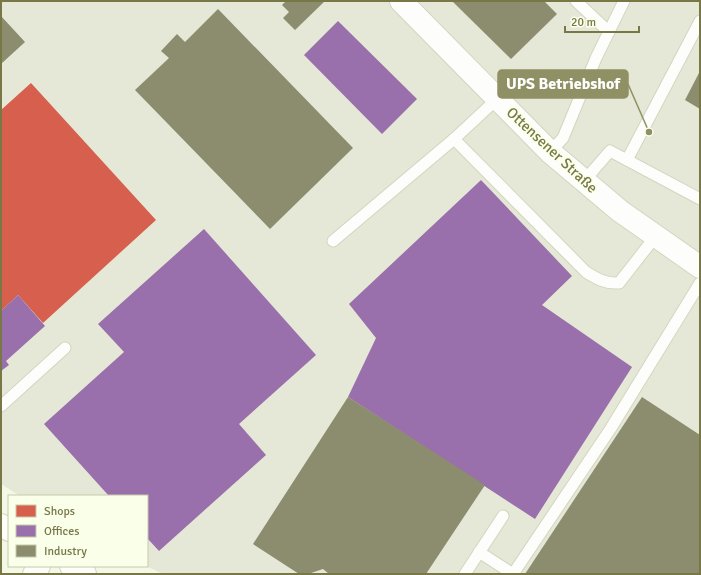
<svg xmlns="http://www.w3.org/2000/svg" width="701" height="575" viewBox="0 0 701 575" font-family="Signika,sans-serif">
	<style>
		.industrial { fill: #e5e8d6 }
		.shops { fill: #d6604d }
		.offices { fill: #9970ab }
		.industry { fill: #8c8c6e }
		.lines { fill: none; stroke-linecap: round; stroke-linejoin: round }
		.service-casing { stroke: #d3d5bf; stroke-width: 13 }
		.minor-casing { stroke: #d3d5bf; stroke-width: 24 }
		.secondary-casing { stroke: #d4d7c1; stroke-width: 24 }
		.service { stroke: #fdfefb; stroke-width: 11 }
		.minor { stroke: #fdfefb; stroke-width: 22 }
		.secondary { stroke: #fdfefb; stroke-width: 22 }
		.labels { text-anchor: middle; stroke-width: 4; stroke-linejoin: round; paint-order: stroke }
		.street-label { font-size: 15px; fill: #787746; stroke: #faffea }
		.leader { fill: none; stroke: #909065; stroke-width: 1.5 }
		.callout-dot { fill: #909065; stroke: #faffea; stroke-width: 1.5 }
		.callout { fill: #909065; stroke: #909065; stroke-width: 1.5 }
		.callout-label { font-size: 16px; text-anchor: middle; font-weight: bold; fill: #fff }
	</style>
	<rect width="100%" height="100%" fill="#f4f8e7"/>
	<path class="industrial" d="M 1,1 L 700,1 L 700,574 L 163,574 L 146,566 L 147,496 L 20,496 L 1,484 Z"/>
	<path class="shops" d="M 31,83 L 156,220 L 43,323 L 18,295 L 1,311 L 1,110 Z"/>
	<g class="offices">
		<path d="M 338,21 L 417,99 L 382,134 L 304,55 Z"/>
		<path d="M 481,180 L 572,276 L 542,305 L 632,367 L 535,519 L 348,397 L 376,338 L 349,304 Z"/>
		<path d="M 204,229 L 316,355 L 239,424 L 266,455 L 159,551 L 147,538 L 147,496 L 109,496 L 44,424 L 124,352 L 98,324 Z"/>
		<path d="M 18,295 L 45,326 L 6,361 L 9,365 L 1,371 L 1,311 Z"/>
	</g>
	<g class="industry">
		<path d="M 286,1 L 325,1 L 295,30 L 283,18 L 289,12 L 282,5 Z"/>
		<path d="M 452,1 L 544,1 L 557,14 L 511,59 Z"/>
		<path d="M 218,9 L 353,148 L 270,229 L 135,90 L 169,58 L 161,51 L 177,34 L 185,42 Z"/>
		<path d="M 1,16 L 25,42 L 1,64 Z"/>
		<path d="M 700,71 L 700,109 L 685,100 Z"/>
		<path d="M 348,397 L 485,485 L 426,574 L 329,574 L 323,569 L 308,574 L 299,574 L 253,544 Z"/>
		<path d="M 642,397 L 700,435 L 700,574 L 525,574 Z"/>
	</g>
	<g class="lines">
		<g class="service-casing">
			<g id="service">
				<path d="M 576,1 L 609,32"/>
				<path d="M 454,139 L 586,272 C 597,279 606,284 619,283 L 655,237"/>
				<path d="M 550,152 L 563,138 L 596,58 L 624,1"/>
				<path d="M 627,160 L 700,21"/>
				<path d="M 584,181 L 610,151 L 700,199"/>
				<path d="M 333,241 L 454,139 L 497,99"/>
				<path d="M 1,406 L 65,348"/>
				<path d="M 479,552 L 513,574"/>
				<path d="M 465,574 L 503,516"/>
				<path d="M 513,574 L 611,428 L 700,283"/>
			</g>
		</g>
		<g class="minor-casing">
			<g id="minor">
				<path d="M 401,1 L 550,152 L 620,211 L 700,267"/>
				<path d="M 34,574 L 39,566"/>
			</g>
		</g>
		<g class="secondary-casing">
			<g id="secondary">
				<path d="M 1,525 L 9,530"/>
				<path d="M 71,566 L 85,574"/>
			</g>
		</g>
		<use href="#service" class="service"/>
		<use href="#minor" class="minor"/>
		<use href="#secondary" class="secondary"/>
	</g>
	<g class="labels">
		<g class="street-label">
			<text transform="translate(552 150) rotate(43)" y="5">Ottensener Straße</text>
		</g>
	</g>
	<path class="leader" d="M649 132L628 84"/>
	<circle class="callout-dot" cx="649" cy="132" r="4"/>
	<rect class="callout" x="498" y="70" width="130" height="28" rx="4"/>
	<g class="callout-label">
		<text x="563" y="89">UPS Betriebshof</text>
	</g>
	<rect width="701" height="575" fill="none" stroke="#787746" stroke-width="4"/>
	<rect x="8" y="495" width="140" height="72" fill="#faffea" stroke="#c6c9a8"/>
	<rect x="16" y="505" width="20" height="12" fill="#d6604d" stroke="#c6c9a8"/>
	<text x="44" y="515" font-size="12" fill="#787746">Shops</text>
	<rect x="16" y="525" width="20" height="12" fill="#9970ab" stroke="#c6c9a8"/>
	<text x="44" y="535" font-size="12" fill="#787746">Offices</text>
	<rect x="16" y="545" width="20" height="12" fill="#8c8c6e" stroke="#c6c9a8"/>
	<text x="44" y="555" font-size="12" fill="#787746">Industry</text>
	<path d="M565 26v6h74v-6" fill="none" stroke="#787746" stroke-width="2"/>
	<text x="571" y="26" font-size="12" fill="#787746" stroke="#faffea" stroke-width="3" paint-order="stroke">20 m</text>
</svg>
